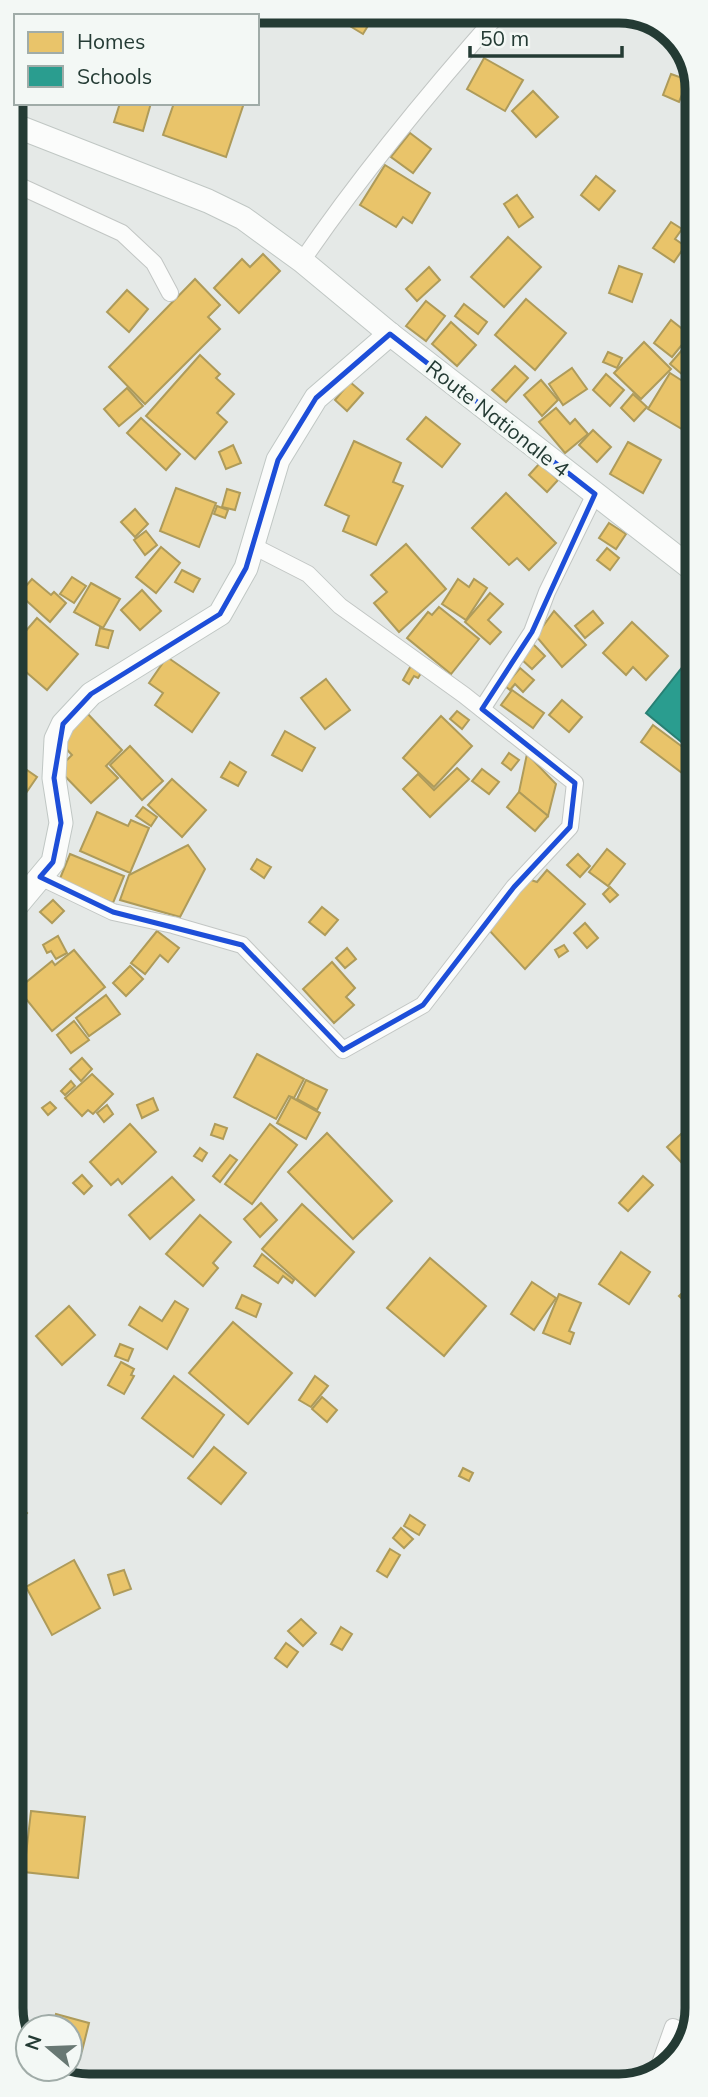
<svg xmlns="http://www.w3.org/2000/svg" width="708" height="2097" viewBox="0 0 708 2097" font-family="Mulish,sans-serif">
	<style>
		.homes { fill: #e9c46a; stroke: #ae9b5a; stroke-width: 2 }
		.schools { fill: #2a9d8f; stroke: #288074; stroke-width: 2 }
		.lines { fill: none; stroke-linecap: round; stroke-linejoin: round }
		.street-casing { stroke: #c2c6c4; stroke-width: 18 }
		.secondary-casing { stroke: #c0c7c4; stroke-width: 25 }
		.street { stroke: #fbfcfb; stroke-width: 16 }
		.secondary { stroke: #fbfcfb; stroke-width: 23 }
		.marked { fill: none; stroke: #1d4ed8; stroke-width: 5; stroke-linejoin: round }
		.labels { text-anchor: middle; dominant-baseline: central; stroke-width: 7; stroke-linejoin: round; paint-order: stroke }
		.street-label { font-size: 21px; fill: #243b34; stroke: #f3f8f5 }
		.rim { fill: none; stroke: #243b34; stroke-width: 9 }
	</style>
	<rect width="100%" height="100%" fill="#e5e9e7"/>
	<g class="homes">
		<path d="M325,11H377L363,34Z"/>
		<path d="M484,58L523,80L505,111L467,89Z"/>
		<path d="M671,74L688,80L679,102L663,95Z"/>
		<path d="M695,88V114L686,111Z"/>
		<path d="M533,91L558,117L536,137L512,111Z"/>
		<path d="M120,103H151L143,131L114,122Z"/>
		<path d="M174,103H244L226,157L163,135Z"/>
		<path d="M688,131L695,133V148L684,144Z"/>
		<path d="M410,133L431,149L413,173L391,157Z"/>
		<path d="M385,165L430,193L412,223L403,217L396,227L360,205Z"/>
		<path d="M596,176L615,191L599,210L581,195Z"/>
		<path d="M517,195L533,217L519,227L504,204Z"/>
		<path d="M671,222L682,229L675,239L685,246L674,262L653,248Z"/>
		<path d="M508,237L541,267L504,307L471,277Z"/>
		<path d="M263,254L280,271L239,313L214,288L242,259L250,267Z"/>
		<path d="M619,266L642,274L632,302L609,293Z"/>
		<path d="M429,267L440,280L417,301L406,289Z"/>
		<path d="M195,279L220,305L208,317L220,329L145,404L109,367Z"/>
		<path d="M127,290L148,309L129,332L107,312Z"/>
		<path d="M526,299L566,333L535,370L495,335Z"/>
		<path d="M426,301L445,316L426,341L406,326Z"/>
		<path d="M464,304L487,322L478,334L455,316Z"/>
		<path d="M671,320L690,335L672,357L654,343Z"/>
		<path d="M451,322L476,345L457,366L432,344Z"/>
		<path d="M695,335V376L691,382L670,364Z"/>
		<path d="M644,342L671,369L641,399L614,373Z"/>
		<path d="M608,352L622,358L617,368L603,362Z"/>
		<path d="M200,355L220,374L216,378L234,394L217,413L227,422L195,459L146,416Z"/>
		<path d="M515,366L528,378L506,402L492,390Z"/>
		<path d="M572,368L587,389L563,405L549,384Z"/>
		<path d="M670,373L695,389V406L682,429L648,409Z"/>
		<path d="M606,374L624,390L610,406L593,390Z"/>
		<path d="M541,380L558,400L542,416L524,395Z"/>
		<path d="M350,382L363,393L347,411L335,400Z"/>
		<path d="M127,388L143,406L119,426L104,409Z"/>
		<path d="M633,394L647,407L634,421L621,408Z"/>
		<path d="M556,408L570,424L575,419L588,434L565,453L539,422Z"/>
		<path d="M426,417L460,444L442,467L407,439Z"/>
		<path d="M141,418L180,454L166,470L127,433Z"/>
		<path d="M593,430L611,447L597,462L579,445Z"/>
		<path d="M354,441L401,463L393,482L403,486L376,545L343,531L349,516L325,505Z"/>
		<path d="M628,442L661,460L643,493L610,474Z"/>
		<path d="M233,445L241,463L226,469L219,452Z"/>
		<path d="M540,463L558,480L547,492L529,475Z"/>
		<path d="M176,488L216,503L199,547L160,531Z"/>
		<path d="M227,489L240,493L235,510L222,507Z"/>
		<path d="M506,493L556,543L529,570L517,558L509,565L472,528Z"/>
		<path d="M217,506L228,510L225,518L214,514Z"/>
		<path d="M135,509L148,524L135,537L121,522Z"/>
		<path d="M609,523L626,534L616,549L599,538Z"/>
		<path d="M146,531L157,545L145,555L134,540Z"/>
		<path d="M406,544L446,589L399,632L374,603L387,592L371,575Z"/>
		<path d="M161,547L180,563L156,593L136,577Z"/>
		<path d="M607,548L619,558L610,570L597,560Z"/>
		<path d="M182,570L200,579L193,592L175,582Z"/>
		<path d="M72,577L86,586L74,603L60,594Z"/>
		<path d="M32,579L51,595L54,592L66,603L50,622L19,594Z"/>
		<path d="M458,579L469,587L474,579L487,588L466,620L442,604Z"/>
		<path d="M91,583L120,599L103,628L74,612Z"/>
		<path d="M142,590L161,611L140,630L121,610Z"/>
		<path d="M490,593L503,604L488,620L501,632L490,644L465,622Z"/>
		<path d="M439,607L479,639L451,674L407,638L428,612L432,615Z"/>
		<path d="M554,611L586,645L562,667L536,636Z"/>
		<path d="M593,611L603,623L585,638L575,626Z"/>
		<path d="M37,618L78,654L47,690L11,659V648Z"/>
		<path d="M632,622L668,656L646,680L633,667L626,675L603,653Z"/>
		<path d="M100,628L113,631L108,648L96,645Z"/>
		<path d="M533,644L545,656L532,669L521,659Z"/>
		<path d="M167,657L219,693L192,732L155,705L163,693L149,683Z"/>
		<path d="M413,662L423,670L418,678L414,676L409,684L403,680Z"/>
		<path d="M520,668L534,680L523,692L515,684L510,690L505,686Z"/>
		<path d="M326,679L350,710L325,729L301,698Z"/>
		<path d="M512,690L544,713L533,728L501,705Z"/>
		<path d="M562,700L582,717L569,732L549,715Z"/>
		<path d="M457,711L469,720L462,729L450,719Z"/>
		<path d="M86,712L122,750L106,766L118,778L91,803L58,769L72,755L59,741Z"/>
		<path d="M441,716L472,746L434,787L403,758Z"/>
		<path d="M653,725L696,757V762L686,776L641,742Z"/>
		<path d="M285,731L315,748L302,771L272,755Z"/>
		<path d="M130,746L163,781L142,800L110,765Z"/>
		<path d="M509,753L519,760L511,770L502,763Z"/>
		<path d="M527,754L556,784L548,816L519,792Z"/>
		<path d="M11,759L37,777L15,809L12,806Z"/>
		<path d="M230,762L246,772L238,786L221,777Z"/>
		<path d="M457,768L469,779L430,817L403,789L418,774L434,790Z"/>
		<path d="M482,769L499,782L489,794L472,781Z"/>
		<path d="M172,779L206,810L182,837L148,805Z"/>
		<path d="M519,792L548,816L535,831L507,807Z"/>
		<path d="M143,807L157,817L151,826L136,816Z"/>
		<path d="M97,812L128,826L131,820L149,828L130,873L80,851Z"/>
		<path d="M188,845L205,869L180,917L120,900L129,875Z"/>
		<path d="M607,849L625,864L608,886L589,872Z"/>
		<path d="M70,854L124,876L113,903L59,881Z"/>
		<path d="M578,854L590,866L580,877L567,865Z"/>
		<path d="M257,859L271,867L264,878L251,869Z"/>
		<path d="M547,870L585,904L525,969L488,929L528,879L537,882Z"/>
		<path d="M610,887L618,895L610,902L603,894Z"/>
		<path d="M53,900L64,911L52,923L40,912Z"/>
		<path d="M322,907L338,920L325,935L309,922Z"/>
		<path d="M585,923L598,938L587,948L574,933Z"/>
		<path d="M157,931L179,948L168,962L160,955L145,974L131,963Z"/>
		<path d="M58,936L67,953L56,959L51,951L47,953L43,945Z"/>
		<path d="M564,945L568,951L559,957L555,950Z"/>
		<path d="M347,948L356,959L345,968L336,958Z"/>
		<path d="M74,950L105,987L52,1031L18,989L52,961L55,965Z"/>
		<path d="M332,962L355,988L346,997L354,1005L334,1023L303,989Z"/>
		<path d="M130,966L143,979L126,996L113,983Z"/>
		<path d="M106,995L120,1014L89,1036L76,1018Z"/>
		<path d="M15,1009L22,1020L12,1027V1011Z"/>
		<path d="M74,1021L89,1040L71,1053L57,1035Z"/>
		<path d="M257,1054L304,1079L294,1098L289,1096L276,1119L234,1097Z"/>
		<path d="M82,1058L92,1069L81,1081L70,1069Z"/>
		<path d="M92,1074L113,1094L93,1114L88,1110L82,1116L65,1098Z"/>
		<path d="M306,1080L327,1090L317,1110L297,1099Z"/>
		<path d="M71,1081L75,1086L65,1095L61,1091Z"/>
		<path d="M291,1097L320,1113L306,1139L277,1123Z"/>
		<path d="M153,1098L158,1110L142,1118L137,1105Z"/>
		<path d="M50,1102L56,1108L48,1115L42,1108Z"/>
		<path d="M107,1105L113,1114L104,1122L97,1113Z"/>
		<path d="M696,1120V1147L681,1162L667,1147Z"/>
		<path d="M130,1124L156,1152L122,1184L118,1179L111,1185L90,1162Z"/>
		<path d="M215,1124L227,1128L223,1139L211,1135Z"/>
		<path d="M270,1124L297,1145L252,1204L225,1184Z"/>
		<path d="M327,1133L392,1201L353,1239L288,1172Z"/>
		<path d="M200,1148L207,1153L202,1161L194,1156Z"/>
		<path d="M230,1155L237,1160L220,1182L213,1176Z"/>
		<path d="M82,1175L92,1186L84,1194L73,1183Z"/>
		<path d="M643,1176L653,1185L628,1211L619,1203Z"/>
		<path d="M172,1177L194,1200L150,1239L129,1215Z"/>
		<path d="M261,1203L277,1220L260,1237L244,1219Z"/>
		<path d="M302,1204L354,1252L315,1296L262,1249Z"/>
		<path d="M200,1215L231,1242L213,1263L218,1268L203,1286L166,1254Z"/>
		<path d="M621,1252L650,1272L629,1304L599,1284Z"/>
		<path d="M262,1254L294,1280L292,1283L283,1276L278,1283L254,1266Z"/>
		<path d="M430,1258L486,1306L444,1356L387,1308Z"/>
		<path d="M697,1279V1313L679,1296Z"/>
		<path d="M532,1282L556,1298L534,1330L511,1314Z"/>
		<path d="M559,1294L581,1303L569,1331L574,1333L570,1344L543,1333Z"/>
		<path d="M242,1295L261,1304L256,1317L236,1308Z"/>
		<path d="M175,1301L188,1309L167,1349L129,1325L140,1307L162,1321Z"/>
		<path d="M69,1306L95,1335L62,1365L36,1336Z"/>
		<path d="M233,1322L292,1373L248,1424L189,1373Z"/>
		<path d="M120,1344L133,1349L128,1361L115,1356Z"/>
		<path d="M121,1362L134,1369L131,1375L134,1376L124,1394L108,1385Z"/>
		<path d="M174,1376L224,1415L193,1457L142,1418Z"/>
		<path d="M315,1376L328,1386L311,1407L299,1400Z"/>
		<path d="M322,1397L337,1410L327,1422L312,1409Z"/>
		<path d="M214,1447L246,1473L221,1504L188,1478Z"/>
		<path d="M463,1468L473,1473L469,1481L459,1476Z"/>
		<path d="M12,1499L27,1513L15,1526L12,1523Z"/>
		<path d="M410,1515L425,1525L419,1535L404,1526Z"/>
		<path d="M401,1528L413,1539L404,1548L393,1538Z"/>
		<path d="M390,1549L400,1555L387,1577L377,1571Z"/>
		<path d="M74,1560L100,1608L52,1635L26,1587Z"/>
		<path d="M124,1570L131,1589L114,1595L108,1575Z"/>
		<path d="M301,1619L316,1633L303,1646L288,1631Z"/>
		<path d="M341,1627L352,1634L342,1650L331,1644Z"/>
		<path d="M286,1643L298,1652L287,1667L275,1658Z"/>
		<path d="M31,1811L85,1817L78,1878L24,1872Z"/>
		<path d="M56,2014L89,2023L82,2051L70,2048V2027H53Z"/>
	</g>
	<path class="schools" d="M688,660L696,666V754L646,713Z"/>
	<g class="lines">
		<defs>
			<g id="street">
				<path d="M11,182L122,233L154,263L170,293"/>
				<path d="M302,261C362,173 431,90 501,11"/>
				<path d="M482,709L532,632L547,592L595,494"/>
				<path d="M40,877L113,912L173,925L242,945L343,1050L423,1005L514,887L570,827L575,783L464,695L340,606L308,574L253,546"/>
				<path d="M657,2072L673,2027L689,2034"/>
			</g>
			<g id="secondary">
				<path d="M11,124L208,201L243,218L302,261L390,334L696,572"/>
				<path d="M12,911L53,862L61,823L54,778L56,739L63,724L91,694L220,614L246,568L278,460L316,398L390,334"/>
			</g>
		</defs>
		<use href="#street" class="street-casing"/>
		<use href="#secondary" class="secondary-casing"/>
		<use href="#street" class="street"/>
		<use href="#secondary" class="secondary"/>
	</g>
	<path class="marked" d="M390,334L595,494L532,632L482,709L575,783L570,827L514,887L423,1005L343,1050L242,945L113,912L40,877L53,862L61,823L54,778L63,724L91,694L220,614L246,568L278,460L316,398Z"/>
	<g class="labels">
		<g class="street-label">
			<text transform="translate(498 418) rotate(38)">Route Nationale 4</text>
		</g>
	</g>
	<path d="M0 0H708V2097H0ZM89 23H619A66 66 0 0 1 685 89V2008A66 66 0 0 1 619 2074H89A66 66 0 0 1 23 2008V89A66 66 0 0 1 89 23Z" fill="#f3f8f5" fill-rule="evenodd"/>
	<path class="rim" d="M89 23H619A66 66 0 0 1 685 89V2008A66 66 0 0 1 619 2074H89A66 66 0 0 1 23 2008V89A66 66 0 0 1 89 23Z"/>
	<rect x="14" y="14" width="245" height="91" fill="#f3f8f5" stroke="#a0aca8" stroke-width="2"/>
	<rect x="28" y="32" width="35" height="21" fill="#e9c46a" stroke="#a0aca8" stroke-width="2"/>
	<text x="77" y="49" font-size="21" fill="#243b34">Homes</text>
	<rect x="28" y="66" width="35" height="21" fill="#2a9d8f" stroke="#a0aca8" stroke-width="2"/>
	<text x="77" y="84" font-size="21" fill="#243b34">Schools</text>
	<g transform="translate(49 2048) rotate(289)"><circle r="33" fill="#f3f8f5" stroke="#a0aca8" stroke-width="2"/>
	<path d="M0-5L12 26L0 18L-12 26Z" fill="#687873"/>
	<text y="-10" font-size="19" font-weight="bold" text-anchor="middle" fill="#243b34">N</text>
	</g>
	<path d="M470 46v10h152v-10" fill="none" stroke="#243b34" stroke-width="3.5"/>
	<text x="480" y="46" font-size="21" fill="#243b34" stroke="#f3f8f5" stroke-width="5" paint-order="stroke">50 m</text>
</svg>
